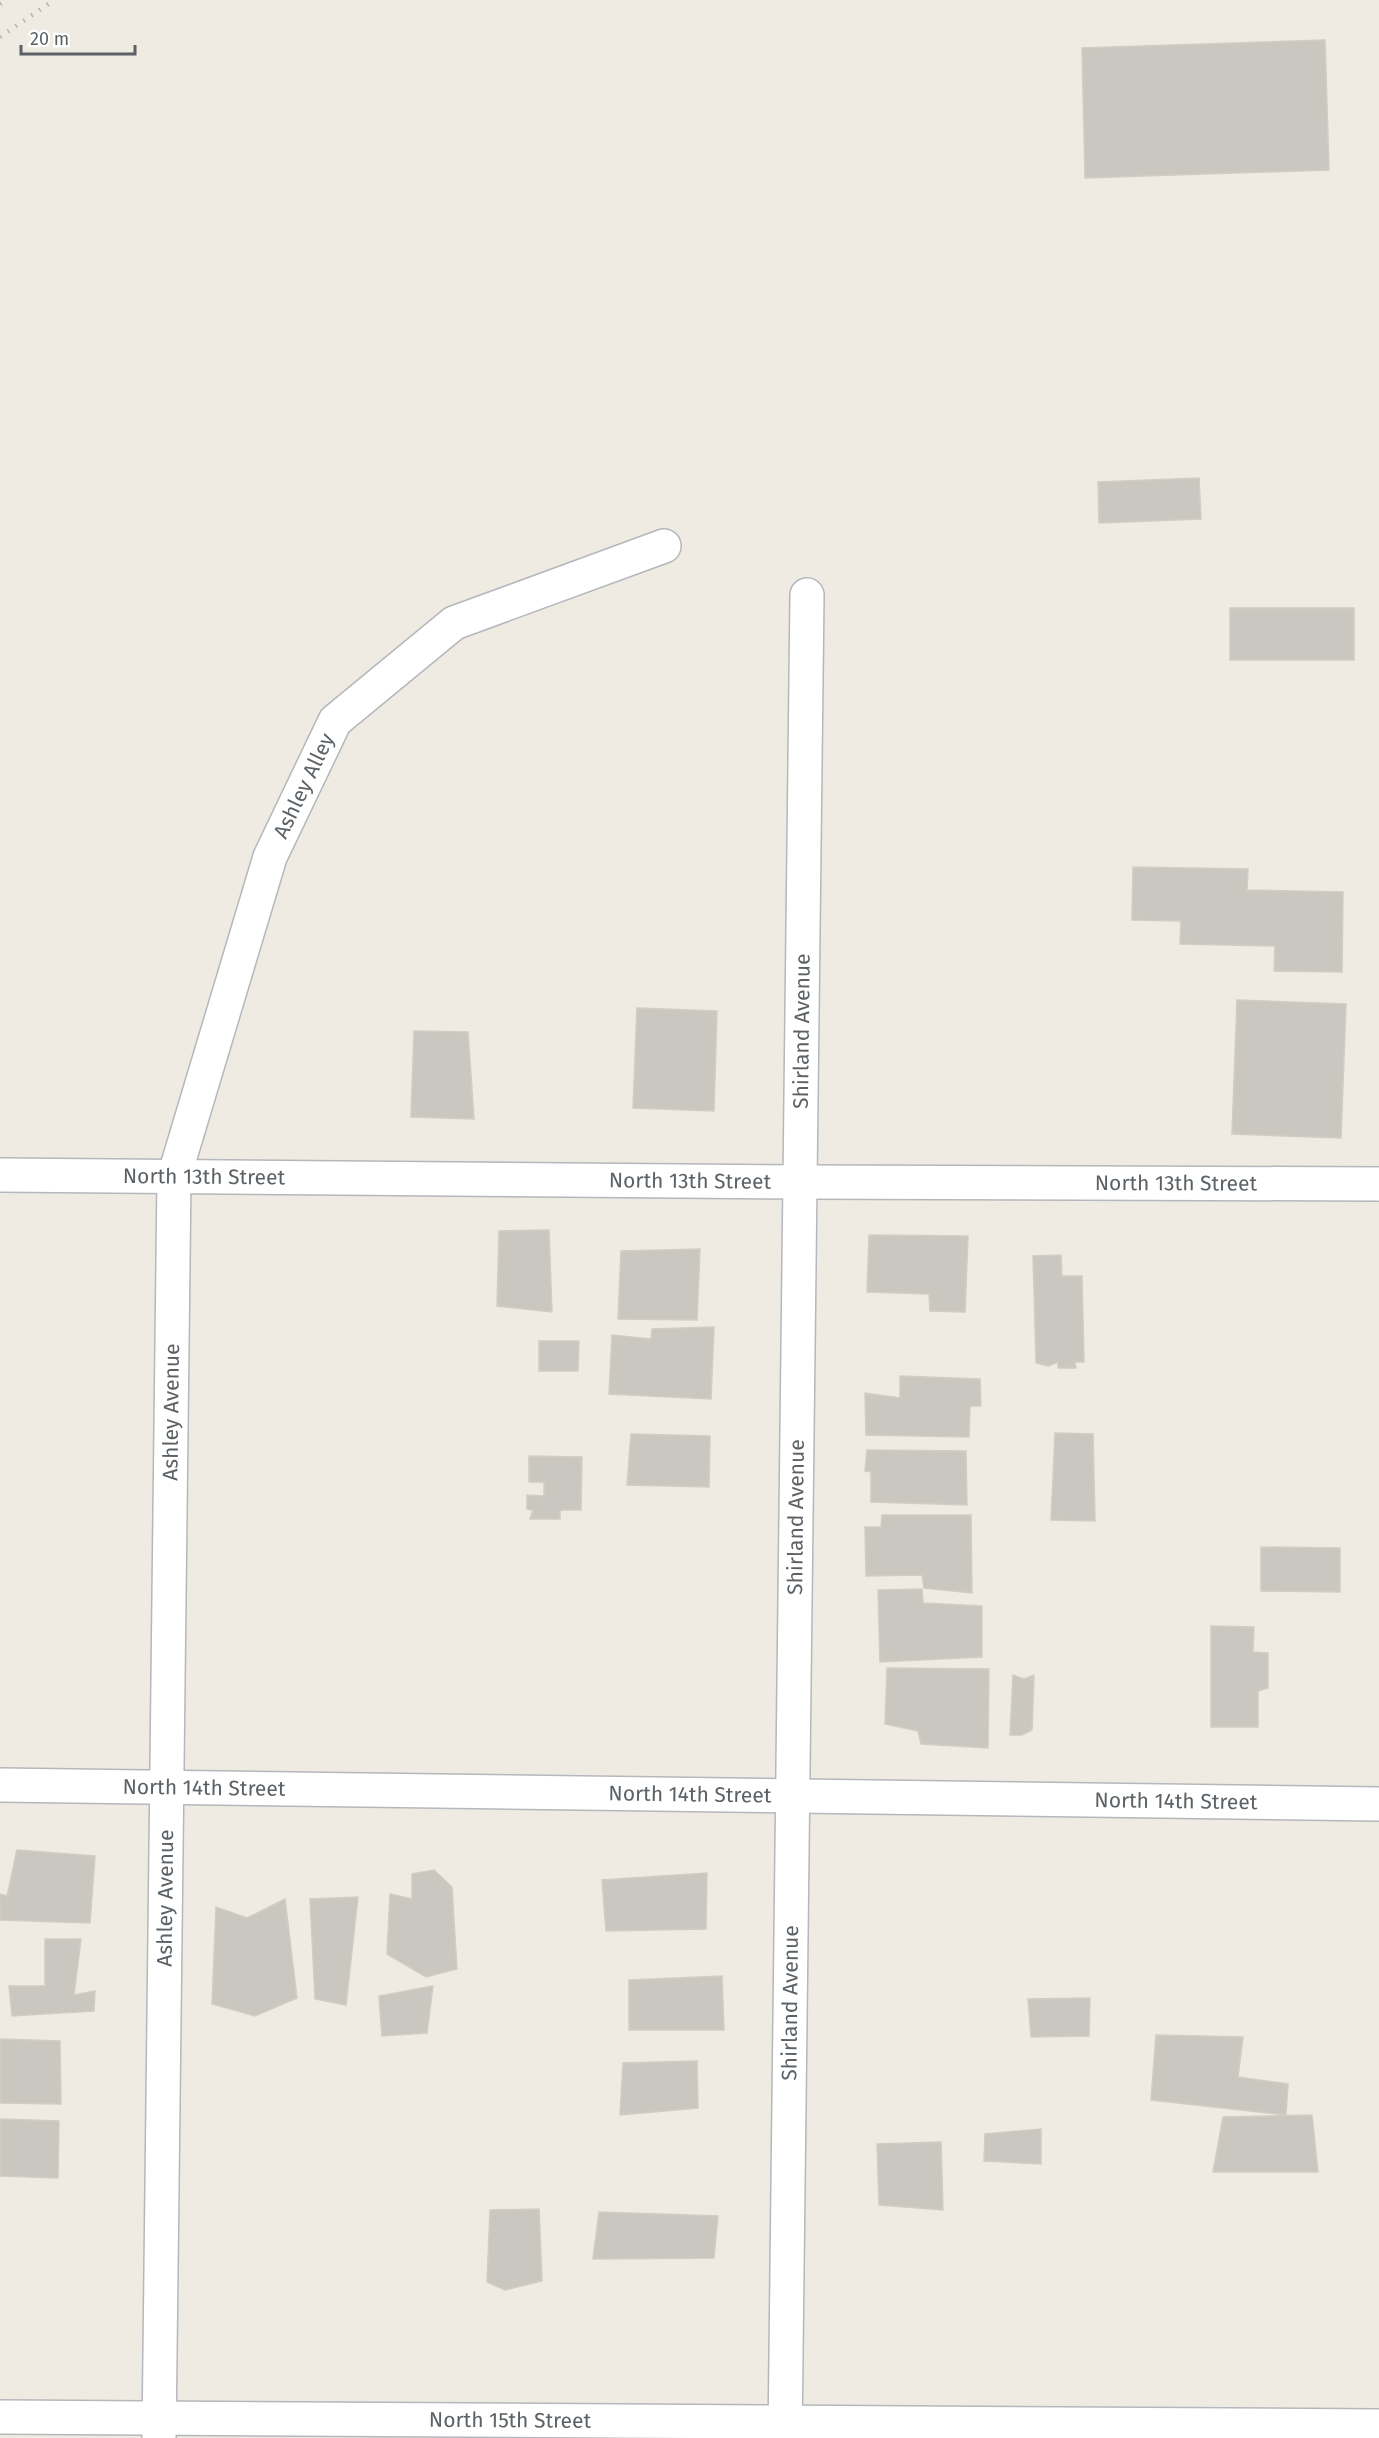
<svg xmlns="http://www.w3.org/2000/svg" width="1379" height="2438" viewBox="0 0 1379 2438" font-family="'Fira Sans',sans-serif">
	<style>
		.building { fill: #cac6c0; stroke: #d4ccc1; stroke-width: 1.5 }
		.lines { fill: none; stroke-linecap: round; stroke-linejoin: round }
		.minor-casing { stroke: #b4b7bb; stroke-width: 36 }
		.minor { stroke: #fff; stroke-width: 33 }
		.rail { stroke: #b3b4b5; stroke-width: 4.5; stroke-dasharray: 1.5 8; stroke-linecap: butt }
		.labels { text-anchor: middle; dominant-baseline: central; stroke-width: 5; stroke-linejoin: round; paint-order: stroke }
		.street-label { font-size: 21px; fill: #5b6165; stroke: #fff }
	</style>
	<rect width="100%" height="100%" fill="#efebe3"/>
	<g class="building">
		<path d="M1325,40L1329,170L1085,178L1082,48Z"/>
		<path d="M1199,478L1201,519L1099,523L1098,482Z"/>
		<rect x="1230" y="608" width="124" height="52"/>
		<path d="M1133,867L1248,869L1247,890L1343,892L1342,972L1274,971L1275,946L1180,944L1181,921L1132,920Z"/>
		<path d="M1237,1000L1346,1004L1341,1138L1232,1134Z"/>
		<path d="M637,1008L717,1011L714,1111L633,1108Z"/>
		<path d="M414,1031L468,1032L474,1119L411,1117Z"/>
		<path d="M549,1230L552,1312L497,1306L499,1231Z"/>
		<path d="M869,1235L968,1236L965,1312L930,1311L929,1294L867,1292Z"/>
		<path d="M700,1249L697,1320L618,1319L621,1251Z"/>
		<path d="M1061,1255L1062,1276H1082L1084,1362H1075L1076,1368H1058V1362L1048,1366L1036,1363L1033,1256Z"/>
		<path d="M714,1327L711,1399L609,1394L612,1335L651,1339L652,1329Z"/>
		<path d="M539,1341H579L578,1371H539Z"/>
		<path d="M900,1376L980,1379L981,1406H970L969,1437L866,1435L865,1393L900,1398Z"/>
		<path d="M1055,1433L1093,1434L1095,1521L1051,1520Z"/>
		<path d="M631,1434L710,1436L709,1487L627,1485Z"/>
		<path d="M867,1450L966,1451L967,1505L871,1502V1472L865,1471Z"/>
		<path d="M529,1456L582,1457L581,1510H560V1519H530L533,1510L527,1509V1495L544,1496V1482H529Z"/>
		<path d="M882,1515H971L972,1593L924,1588L922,1575L866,1576L865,1527H881Z"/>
		<path d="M1261,1547L1340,1548V1592L1261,1591Z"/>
		<path d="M922,1589L923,1603L982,1606V1657L880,1662L878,1590Z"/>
		<path d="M1211,1626L1254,1627L1253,1652L1268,1653V1688L1258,1691V1727H1211Z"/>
		<path d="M887,1668L989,1669L988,1748L921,1744L918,1731L885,1724Z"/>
		<path d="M1013,1675L1024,1679L1034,1675L1032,1730L1022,1735H1010Z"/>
		<path d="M17,1850L95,1856L90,1923L0,1920V1894L7,1896Z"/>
		<path d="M434,1870L452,1887L457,1969L426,1977L387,1954L390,1894L412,1899V1874Z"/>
		<path d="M707,1873L706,1929L606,1931L602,1880Z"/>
		<path d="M358,1897L346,2005L315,1999L310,1899Z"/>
		<path d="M285,1899L297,1998L255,2016L212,2004L216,1907L247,1918Z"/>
		<path d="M45,1939H81L74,1995L95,1991L94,2011L12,2016L9,1986H45Z"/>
		<path d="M722,1976L724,2030H629V1980Z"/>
		<path d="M433,1986L427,2033L382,2036L379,1996Z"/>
		<path d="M1090,1998L1089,2036L1031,2037L1028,1999Z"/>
		<path d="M1156,2035L1243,2037L1238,2077L1288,2084L1286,2115L1151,2100Z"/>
		<path d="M0,2039L60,2041L61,2104L0,2103Z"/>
		<path d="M697,2061L698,2108L620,2115L623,2063Z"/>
		<path d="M1312,2115L1318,2172H1213L1223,2117Z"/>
		<path d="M0,2119L59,2121L58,2178L0,2176Z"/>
		<path d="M1041,2129V2164L984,2161L985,2134Z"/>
		<path d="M941,2142L943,2210L879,2205L877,2144Z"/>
		<path d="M539,2209L542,2281L505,2290L487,2282L490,2210Z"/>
		<path d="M599,2212L718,2216L714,2258L593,2259Z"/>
	</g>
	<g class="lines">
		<defs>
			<g id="minor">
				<path id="s1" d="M0,1175L800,1182L1379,1184"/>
				<path id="s2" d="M0,1785L1379,1804"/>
				<path id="s3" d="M0,2417L1379,2426"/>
				<path id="s4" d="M159,2438L174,1177L270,857L335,721L454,623L664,546"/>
				<path id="s5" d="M785,2438L807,595"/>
			</g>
		</defs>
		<use href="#minor" class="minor-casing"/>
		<use href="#minor" class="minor"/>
		<g class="rail">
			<path d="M0,4L6,0"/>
			<path d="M0,37L54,0"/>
		</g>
	</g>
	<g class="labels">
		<g class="street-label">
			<text stroke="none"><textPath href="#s4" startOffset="1674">Ashley Alley</textPath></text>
			<text stroke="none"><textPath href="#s5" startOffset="1407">Shirland Avenue</textPath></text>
			<text stroke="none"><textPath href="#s1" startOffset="204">North 13th Street</textPath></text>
			<text stroke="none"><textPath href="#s1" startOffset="690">North 13th Street</textPath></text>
			<text stroke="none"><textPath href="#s1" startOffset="1176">North 13th Street</textPath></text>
			<text stroke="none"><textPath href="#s4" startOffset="1026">Ashley Avenue</textPath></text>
			<text stroke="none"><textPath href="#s5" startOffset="921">Shirland Avenue</textPath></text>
			<text stroke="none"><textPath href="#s2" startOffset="204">North 14th Street</textPath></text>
			<text stroke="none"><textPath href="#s2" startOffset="690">North 14th Street</textPath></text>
			<text stroke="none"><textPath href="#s2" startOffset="1176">North 14th Street</textPath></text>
			<text stroke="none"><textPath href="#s4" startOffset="540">Ashley Avenue</textPath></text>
			<text stroke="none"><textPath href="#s5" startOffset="435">Shirland Avenue</textPath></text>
			<text stroke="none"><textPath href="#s3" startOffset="510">North 15th Street</textPath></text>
		</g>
	</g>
	<path d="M21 45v9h114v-9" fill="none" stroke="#5b6165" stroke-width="3"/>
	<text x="30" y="45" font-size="18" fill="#5b6165" stroke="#ffffff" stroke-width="4.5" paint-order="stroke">20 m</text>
</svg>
